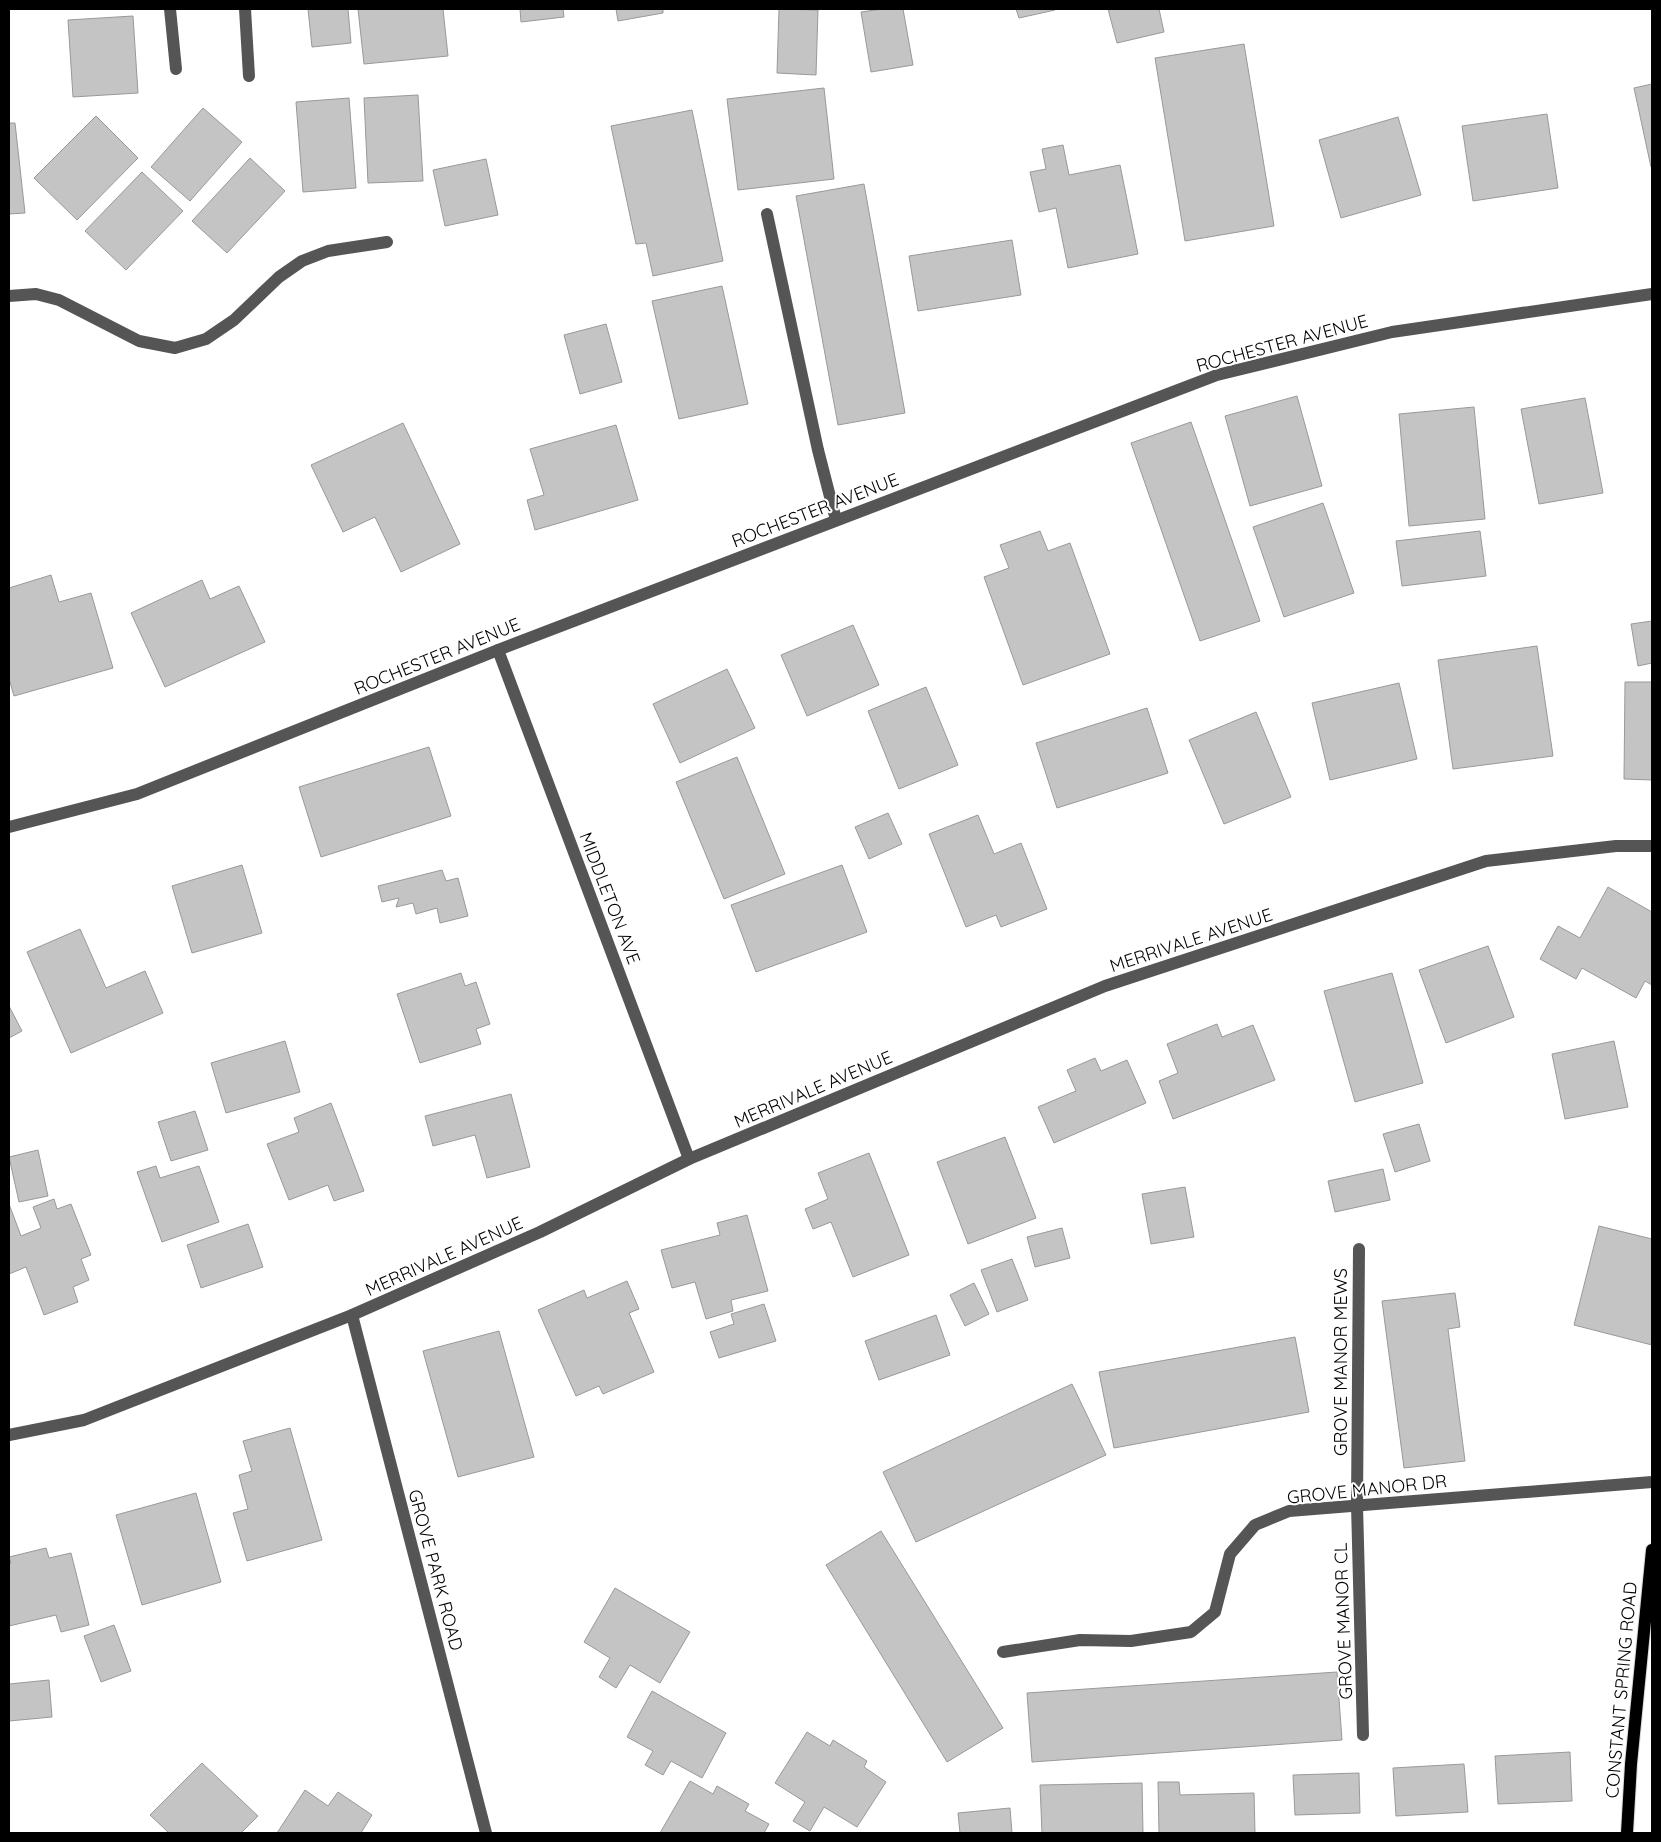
<svg xmlns="http://www.w3.org/2000/svg" width="1661" height="1842" viewBox="0 0 1661 1842" font-family="Quicksand,sans-serif">
	<style>
		.building { fill: #c4c4c4; stroke: #999 }
		.lines { fill: none; stroke-linecap: round; stroke-linejoin: round }
		.major-casing { stroke: #dbdbdb; stroke-width: 14 }
		.minor { stroke: #555; stroke-width: 12 }
		.major { stroke: #000; stroke-width: 12 }
		.labels { text-anchor: middle; dominant-baseline: central; stroke-width: 4; stroke-linejoin: round; paint-order: stroke }
		.street-label { font-size: 18px; fill: #000; stroke: #fff }
	</style>
	<rect width="100%" height="100%" fill="#fff"/>
	<g class="building">
		<path d="M308,9H348L351,43L312,47Z"/>
		<path d="M358,9H443L448,56L364,64Z"/>
		<path d="M520,9H563L564,17L521,22Z"/>
		<path d="M616,9H663V13L618,21Z"/>
		<path d="M779,9L818,10L816,75L777,73Z"/>
		<path d="M882,9H903L913,65L871,72L861,12Z"/>
		<path d="M1016,9H1055V10L1019,18Z"/>
		<path d="M1108,9H1159L1164,32L1117,43Z"/>
		<path d="M133,16L138,93L73,97L68,20Z"/>
		<path d="M1244,44L1274,226L1185,241L1155,58Z"/>
		<path d="M1652,84V167H1651L1634,88Z"/>
		<path d="M824,88L834,179L738,190L727,99Z"/>
		<path d="M418,95L423,181L368,183L364,98Z"/>
		<path d="M349,98L356,188L303,192L296,102Z"/>
		<path d="M203,108L242,142L190,201L151,167Z"/>
		<path d="M692,110L723,261L653,276L646,243L636,244L611,126Z"/>
		<path d="M1547,114L1558,188L1473,201L1462,126Z"/>
		<path d="M96,116L138,158L77,220L34,178Z"/>
		<path d="M1398,117L1421,195L1341,218L1319,140Z"/>
		<path d="M9,123H15L25,213L9,214Z"/>
		<path d="M1063,145L1069,175L1120,165L1138,254L1068,268L1056,208L1039,212L1030,172L1046,169L1042,149Z"/>
		<path d="M250,158L285,191L227,253L192,221Z"/>
		<path d="M486,159L498,215L445,226L433,170Z"/>
		<path d="M142,172L183,211L126,270L85,231Z"/>
		<path d="M864,184L905,413L838,425L796,196Z"/>
		<path d="M1012,240L1021,295L918,311L909,256Z"/>
		<path d="M722,286L748,404L679,419L652,301Z"/>
		<path d="M606,324L622,382L580,394L564,335Z"/>
		<path d="M1297,396L1322,486L1250,506L1225,416Z"/>
		<path d="M1585,398L1603,493L1539,504L1521,409Z"/>
		<path d="M1474,407L1485,519L1409,526L1399,414Z"/>
		<path d="M1191,422L1260,621L1200,641L1131,443Z"/>
		<path d="M403,423L460,544L401,572L375,517L343,532L311,465Z"/>
		<path d="M616,425L638,500L535,530L527,500L544,495L530,449Z"/>
		<path d="M1323,503L1354,593L1284,617L1253,527Z"/>
		<path d="M1040,531L1048,551L1070,543L1110,654L1023,685L984,577L1009,568L1000,545Z"/>
		<path d="M1480,531L1486,576L1402,586L1396,541Z"/>
		<path d="M51,575L59,602L91,593L113,668L14,696L9,679V588Z"/>
		<path d="M202,580L210,599L239,586L265,642L165,687L131,613Z"/>
		<path d="M1652,621V663L1638,666L1631,624Z"/>
		<path d="M853,625L879,685L807,716L781,655Z"/>
		<path d="M1537,646L1553,756L1453,769L1438,660Z"/>
		<path d="M727,669L755,728L680,763L653,704Z"/>
		<path d="M1625,682H1652V780L1624,779Z"/>
		<path d="M1399,683L1417,759L1330,780L1312,703Z"/>
		<path d="M926,687L958,765L899,789L868,711Z"/>
		<path d="M1147,708L1168,773L1057,808L1036,743Z"/>
		<path d="M1256,712L1291,797L1224,824L1189,740Z"/>
		<path d="M429,747L451,816L321,857L299,787Z"/>
		<path d="M737,757L785,874L724,899L676,782Z"/>
		<path d="M888,813L902,844L869,859L855,827Z"/>
		<path d="M978,815L994,854L1021,843L1047,909L1001,927L996,915L966,927L929,834Z"/>
		<path d="M242,865L262,933L192,953L172,886Z"/>
		<path d="M842,865L867,932L756,972L731,905Z"/>
		<path d="M442,870L446,881L458,878L468,916L440,923L437,908L416,914L413,903L396,907L399,898L382,902L378,886Z"/>
		<path d="M1608,887L1652,912V985L1645,981L1636,998L1582,968L1576,979L1540,959L1558,926L1580,938Z"/>
		<path d="M80,929L106,988L145,971L163,1013L71,1053L27,952Z"/>
		<path d="M1488,946L1514,1017L1446,1043L1419,970Z"/>
		<path d="M461,973L465,986L476,982L490,1024L476,1029L481,1044L420,1063L397,994Z"/>
		<path d="M1392,973L1423,1083L1355,1102L1324,991Z"/>
		<path d="M9,1006L22,1031L9,1038Z"/>
		<path d="M1217,1024L1222,1037L1253,1025L1275,1080L1173,1119L1159,1081L1178,1073L1167,1044Z"/>
		<path d="M285,1041L300,1092L226,1113L211,1063Z"/>
		<path d="M1614,1041L1628,1107L1565,1119L1552,1054Z"/>
		<path d="M1095,1058L1101,1071L1127,1060L1146,1103L1054,1143L1038,1107L1076,1091L1067,1070Z"/>
		<path d="M511,1094L530,1167L487,1178L475,1135L433,1146L425,1116Z"/>
		<path d="M331,1103L364,1191L334,1201L328,1185L289,1200L267,1144L299,1132L294,1118Z"/>
		<path d="M195,1111L208,1150L171,1161L158,1122Z"/>
		<path d="M1419,1124L1430,1161L1395,1172L1383,1134Z"/>
		<path d="M1005,1137L1036,1218L968,1244L937,1162Z"/>
		<path d="M38,1150L48,1196L19,1202L9,1157Z"/>
		<path d="M869,1153L909,1255L853,1277L831,1222L813,1229L805,1209L828,1199L818,1173Z"/>
		<path d="M156,1166L160,1178L199,1166L219,1222L162,1242L137,1172Z"/>
		<path d="M1383,1169L1390,1200L1335,1212L1328,1181Z"/>
		<path d="M1185,1187L1194,1237L1151,1244L1142,1194Z"/>
		<path d="M54,1199L57,1209L71,1204L91,1255L81,1259L89,1280L73,1287L78,1302L44,1315L26,1267L9,1274V1204L21,1236L41,1228L33,1207Z"/>
		<path d="M747,1215L768,1291L731,1300L733,1311L706,1319L695,1282L672,1288L661,1250L720,1235L717,1223Z"/>
		<path d="M248,1224L263,1267L201,1288L187,1245Z"/>
		<path d="M1599,1226L1652,1239V1345L1574,1325Z"/>
		<path d="M1062,1228L1070,1258L1035,1267L1027,1237Z"/>
		<path d="M1012,1259L1028,1300L997,1312L981,1270Z"/>
		<path d="M627,1281L639,1309L629,1313L654,1372L603,1394L599,1386L576,1396L538,1310L584,1290L587,1298Z"/>
		<path d="M974,1283L989,1314L965,1326L950,1295Z"/>
		<path d="M1455,1293L1460,1327L1448,1329L1465,1461L1404,1468L1382,1301Z"/>
		<path d="M764,1304L776,1341L719,1358L710,1332L734,1324L731,1314Z"/>
		<path d="M936,1315L950,1355L879,1380L865,1341Z"/>
		<path d="M499,1331L534,1457L458,1477L423,1351Z"/>
		<path d="M1295,1337L1309,1412L1114,1448L1099,1372Z"/>
		<path d="M1072,1384L1106,1455L916,1542L883,1472Z"/>
		<path d="M290,1428L322,1540L247,1561L233,1513L248,1509L239,1475L252,1471L243,1441Z"/>
		<path d="M196,1493L221,1582L142,1605L116,1515Z"/>
		<path d="M881,1531L1003,1728L947,1762L826,1565Z"/>
		<path d="M46,1548L49,1558L71,1553L89,1625L61,1632L56,1615L9,1626V1564L11,1563L9,1557Z"/>
		<path d="M615,1588L690,1632L660,1683L630,1665L616,1688L599,1677L610,1658L584,1642Z"/>
		<path d="M114,1625L131,1671L101,1682L84,1636Z"/>
		<path d="M1337,1672L1342,1740L1032,1762L1027,1693Z"/>
		<path d="M49,1680L52,1717L9,1721V1684Z"/>
		<path d="M652,1691L726,1733L702,1778L671,1761L663,1775L645,1765L653,1751L627,1737Z"/>
		<path d="M807,1732L830,1746L833,1740L867,1761L864,1767L886,1782L857,1827L824,1807L810,1831L793,1821L805,1802L775,1783Z"/>
		<path d="M1570,1752L1572,1801L1498,1804L1495,1756Z"/>
		<path d="M202,1763L258,1816L241,1833H169L150,1815Z"/>
		<path d="M1464,1764L1468,1812L1396,1816L1393,1768Z"/>
		<path d="M1359,1773L1360,1813L1295,1815L1293,1775Z"/>
		<path d="M690,1781L713,1794L717,1786L749,1804L745,1811L769,1824L764,1833H660Z"/>
		<path d="M1158,1782H1179L1180,1795L1254,1793L1255,1833H1159Z"/>
		<path d="M1142,1783L1143,1833H1042L1040,1785Z"/>
		<path d="M305,1790L328,1806L338,1792L372,1815L361,1833H362H277Z"/>
		<path d="M1010,1808L1012,1833H960L958,1813Z"/>
	</g>
	<g class="lines">
		<defs>
			<path id="major" d="M1627,1833L1631,1764L1652,1550"/>
		</defs>
		<use href="#major" class="major-casing"/>
		<g class="minor">
			<path d="M170,9L176,69"/>
			<path d="M245,9L249,76"/>
			<path d="M767,214L818,450L836,520"/>
			<path d="M9,296L36,294L59,300L139,341L175,348L206,339L234,320L279,277L302,261L328,251L387,242"/>
			<path d="M498,650L689,1159"/>
			<path d="M9,827L137,794L498,650L1217,375L1392,332L1652,294"/>
			<path d="M1359,1249L1357,1505L1363,1735"/>
			<path d="M352,1315L486,1833"/>
			<path d="M9,1435L84,1420L352,1315L540,1232L689,1159L1105,986L1486,861L1616,846H1652"/>
			<path d="M1003,1652L1080,1640L1131,1641L1191,1632L1215,1612L1230,1554L1255,1525L1289,1511L1652,1482"/>
		</g>
		<use href="#major" class="major"/>
	</g>
	<g class="labels">
		<g class="street-label">
			<text transform="translate(1282 343) rotate(-15)">ROCHESTER AVENUE</text>
			<text transform="translate(815 510) rotate(-21)">ROCHESTER AVENUE</text>
			<text transform="translate(437 656) rotate(-22)">ROCHESTER AVENUE</text>
			<text transform="translate(610 898) rotate(69)">MIDDLETON AVE</text>
			<text transform="translate(1191 940) rotate(-18)">MERRIVALE AVENUE</text>
			<text transform="translate(813 1089) rotate(-23)">MERRIVALE AVENUE</text>
			<text transform="translate(444 1256) rotate(-24)">MERRIVALE AVENUE</text>
			<text transform="translate(1340 1362) rotate(-90)">GROVE MANOR MEWS</text>
			<text transform="translate(1367 1489) rotate(-6)">GROVE MANOR DR</text>
			<text transform="translate(436 1570) rotate(75)">GROVE PARK ROAD</text>
			<text transform="translate(1343 1621) rotate(-92)">GROVE MANOR CL</text>
			<text transform="translate(1621 1690) rotate(-85)">CONSTANT SPRING ROAD</text>
		</g>
	</g>
	<rect width="1661" height="1842" fill="none" stroke="#000000" stroke-width="20"/>
</svg>
